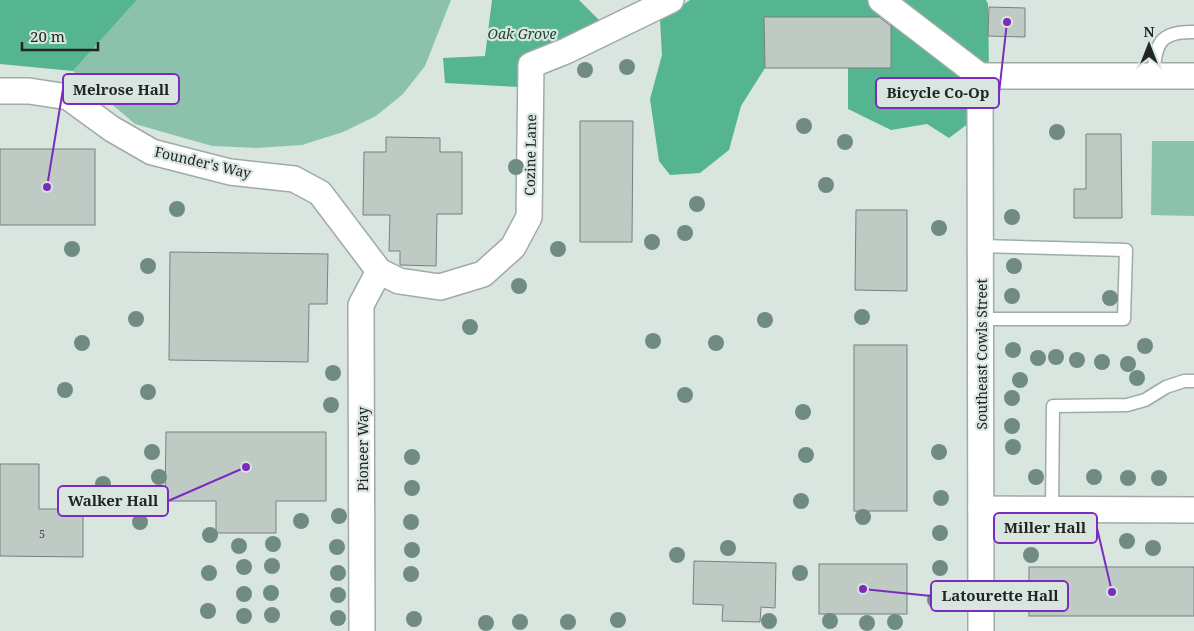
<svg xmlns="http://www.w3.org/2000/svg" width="1194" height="631" viewBox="0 0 1194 631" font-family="'Noto Serif',serif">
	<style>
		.green { fill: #8cc2ab }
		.forest { fill: #56b591 }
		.building { fill: #bfcac5; stroke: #77817d }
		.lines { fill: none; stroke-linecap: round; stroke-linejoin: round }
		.service-casing { stroke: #a0aba5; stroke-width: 15 }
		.minor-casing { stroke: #a0aba5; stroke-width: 28 }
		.service { stroke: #fff; stroke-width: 12 }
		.minor { stroke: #fff; stroke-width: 25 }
		.tree { fill: #708c82 }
		.labels { text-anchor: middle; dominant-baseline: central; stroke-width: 4.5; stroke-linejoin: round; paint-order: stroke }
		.number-label { font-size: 11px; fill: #484e4c }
		.park-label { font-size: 14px; font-style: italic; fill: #1b4435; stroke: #d9e5df }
		.street-label { font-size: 14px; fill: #212523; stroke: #d9e5df }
		.leader { fill: none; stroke: #7b2cbf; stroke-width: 2 }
		.callout-dot { fill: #7b2cbf; stroke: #d9e5df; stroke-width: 2 }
		.callout { fill: #d9e5df; stroke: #7b2cbf; stroke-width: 2 }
		.callout-label { font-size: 15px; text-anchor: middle; font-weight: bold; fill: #212523 }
	</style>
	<rect width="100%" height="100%" fill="#d9e5df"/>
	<g class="green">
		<path d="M137,0H451L425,66L403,94L376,116L343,132L302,145L256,148L212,146L135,124L73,71Z"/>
		<path d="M1152,141H1194V216L1151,215Z"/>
	</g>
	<g class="forest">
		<path d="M0,0H137L73,71L0,64Z"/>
		<path d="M492,0H579L609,30L519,87L445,83L443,58L485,56Z"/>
		<path d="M690,0H986L988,4L989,71L969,123L949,138L927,124L891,130L848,109V68L891,67L890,17L765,18V68L741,106L729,150L700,173L670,175L659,161L650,99L662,55L660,20Z"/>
	</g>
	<g class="building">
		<path d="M989,7L1025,8V37L988,36Z"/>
		<path d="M764,17H879L891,26V68H765Z"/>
		<path d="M580,121H633L632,242H580Z"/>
		<path d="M1086,134H1121L1122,218H1074V189H1086Z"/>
		<path d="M386,137L440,138V152H462V214H437L436,266L400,265V251H389L390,215H363L364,152H386Z"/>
		<rect x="0" y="149" width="95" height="76"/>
		<path d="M856,210H907V291L855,290Z"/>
		<path d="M170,252L328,254L327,304H309L308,362L169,360Z"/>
		<rect x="854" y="345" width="53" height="166"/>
		<path d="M166,432H326V501H276V533H216V501H165Z"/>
		<path d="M0,464H39V509H83V557L0,556Z"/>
		<path d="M694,561L776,563L775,608L761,607L760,622L722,621L723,605L693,604Z"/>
		<rect x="819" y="564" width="88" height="50"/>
		<rect x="1029" y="567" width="165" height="49"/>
	</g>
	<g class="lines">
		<defs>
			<g id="service">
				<path d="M1153,76C1156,45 1158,31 1194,32"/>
				<path d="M980,246L1126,250L1124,319H981"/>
				<path d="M1052,510L1053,406L1127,405L1145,400L1166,387L1184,381H1194"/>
			</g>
			<g id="minor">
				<path d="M881,0L980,76"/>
				<path d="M980,76L981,631"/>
				<path d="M980,76H1194"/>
				<path d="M0,91H29L68,97L112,129L152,152L230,172L294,179L320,193L379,271L399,281L440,287L483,274L513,247L529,217L531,65L566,51L671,0"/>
				<path d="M981,509L1194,510"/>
				<path d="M362,631L361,305L379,271"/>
			</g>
		</defs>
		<use href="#service" class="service-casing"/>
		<use href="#minor" class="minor-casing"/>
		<use href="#service" class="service"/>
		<use href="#minor" class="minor"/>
	</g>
	<g class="tree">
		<circle cx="627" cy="67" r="8"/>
		<circle cx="585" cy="70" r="8"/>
		<circle cx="804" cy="126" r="8"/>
		<circle cx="1057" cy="132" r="8"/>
		<circle cx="845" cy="142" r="8"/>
		<circle cx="516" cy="167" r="8"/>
		<circle cx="826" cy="185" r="8"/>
		<circle cx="697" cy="204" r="8"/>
		<circle cx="177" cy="209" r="8"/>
		<circle cx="1012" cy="217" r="8"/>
		<circle cx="939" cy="228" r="8"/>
		<circle cx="685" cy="233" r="8"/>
		<circle cx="652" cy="242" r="8"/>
		<circle cx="72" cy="249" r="8"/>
		<circle cx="558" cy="249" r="8"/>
		<circle cx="148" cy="266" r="8"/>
		<circle cx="1014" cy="266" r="8"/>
		<circle cx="519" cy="286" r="8"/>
		<circle cx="1012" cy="296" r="8"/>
		<circle cx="1110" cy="298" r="8"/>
		<circle cx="862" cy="317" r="8"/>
		<circle cx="136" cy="319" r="8"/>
		<circle cx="765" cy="320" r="8"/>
		<circle cx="470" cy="327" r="8"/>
		<circle cx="653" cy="341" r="8"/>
		<circle cx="82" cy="343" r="8"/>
		<circle cx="716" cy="343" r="8"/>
		<circle cx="1145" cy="346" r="8"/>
		<circle cx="1013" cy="350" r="8"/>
		<circle cx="1056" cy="357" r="8"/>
		<circle cx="1038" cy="358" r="8"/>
		<circle cx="1077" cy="360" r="8"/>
		<circle cx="1102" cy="362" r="8"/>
		<circle cx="1128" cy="364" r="8"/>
		<circle cx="333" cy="373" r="8"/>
		<circle cx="1137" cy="378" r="8"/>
		<circle cx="1020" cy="380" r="8"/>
		<circle cx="65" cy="390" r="8"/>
		<circle cx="148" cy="392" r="8"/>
		<circle cx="685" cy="395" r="8"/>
		<circle cx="1012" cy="398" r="8"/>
		<circle cx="331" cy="405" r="8"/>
		<circle cx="803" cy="412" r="8"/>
		<circle cx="1012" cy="426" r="8"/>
		<circle cx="1013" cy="447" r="8"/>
		<circle cx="152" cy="452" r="8"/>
		<circle cx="939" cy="452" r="8"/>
		<circle cx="806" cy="455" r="8"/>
		<circle cx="412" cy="457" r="8"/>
		<circle cx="159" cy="477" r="8"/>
		<circle cx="1036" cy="477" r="8"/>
		<circle cx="1094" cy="477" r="8"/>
		<circle cx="1128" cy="478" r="8"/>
		<circle cx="1159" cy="478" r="8"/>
		<circle cx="103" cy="484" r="8"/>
		<circle cx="412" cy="488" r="8"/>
		<circle cx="941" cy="498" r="8"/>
		<circle cx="801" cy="501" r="8"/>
		<circle cx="339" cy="516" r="8"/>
		<circle cx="863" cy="517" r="8"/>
		<circle cx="301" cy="521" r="8"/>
		<circle cx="140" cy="522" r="8"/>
		<circle cx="411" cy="522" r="8"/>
		<circle cx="940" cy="533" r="8"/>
		<circle cx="210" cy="535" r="8"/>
		<circle cx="1127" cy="541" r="8"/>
		<circle cx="273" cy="544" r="8"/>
		<circle cx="239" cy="546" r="8"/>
		<circle cx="337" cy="547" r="8"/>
		<circle cx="728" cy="548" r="8"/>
		<circle cx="1153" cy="548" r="8"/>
		<circle cx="412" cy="550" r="8"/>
		<circle cx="677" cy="555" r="8"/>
		<circle cx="1031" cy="555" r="8"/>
		<circle cx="272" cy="566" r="8"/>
		<circle cx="244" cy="567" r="8"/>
		<circle cx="940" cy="568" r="8"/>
		<circle cx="209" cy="573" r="8"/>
		<circle cx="338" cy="573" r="8"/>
		<circle cx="800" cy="573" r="8"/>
		<circle cx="411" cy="574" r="8"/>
		<circle cx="271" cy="593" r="8"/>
		<circle cx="244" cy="594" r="8"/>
		<circle cx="338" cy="595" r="8"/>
		<circle cx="935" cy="600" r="8"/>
		<circle cx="208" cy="611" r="8"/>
		<circle cx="272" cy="615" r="8"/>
		<circle cx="244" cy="616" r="8"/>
		<circle cx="338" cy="618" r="8"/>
		<circle cx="414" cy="619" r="8"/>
		<circle cx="618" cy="620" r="8"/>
		<circle cx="769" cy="621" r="8"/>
		<circle cx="830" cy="621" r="8"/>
		<circle cx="520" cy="622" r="8"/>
		<circle cx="568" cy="622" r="8"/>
		<circle cx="895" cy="622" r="8"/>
		<circle cx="486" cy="623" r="8"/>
		<circle cx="867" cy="623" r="8"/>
	</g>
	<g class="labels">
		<g class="number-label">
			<text x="42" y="533">5</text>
		</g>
		<g class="park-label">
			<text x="522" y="33">Oak Grove</text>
		</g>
		<g class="street-label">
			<text transform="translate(530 155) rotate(-89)">Cozine Lane</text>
			<text transform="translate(203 162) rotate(13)">Founder's Way</text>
			<text transform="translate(981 354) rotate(-90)">Southeast Cowls Street</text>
			<text transform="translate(362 449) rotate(-90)">Pioneer Way</text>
		</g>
	</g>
	<path class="leader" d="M47 187L63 89M1007 22L999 93M246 467L168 501M1112 592L1097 528M863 589L931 596"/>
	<g class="callout-dot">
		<circle cx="47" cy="187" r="5"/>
		<circle cx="1007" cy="22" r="5"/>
		<circle cx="246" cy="467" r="5"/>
		<circle cx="1112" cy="592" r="5"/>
		<circle cx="863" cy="589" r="5"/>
	</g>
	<g class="callout">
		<rect x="63" y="74" width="116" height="30" rx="5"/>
		<rect x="876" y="78" width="123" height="30" rx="5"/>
		<rect x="58" y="486" width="110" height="30" rx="5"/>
		<rect x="994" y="513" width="103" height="30" rx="5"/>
		<rect x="931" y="581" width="137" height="30" rx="5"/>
	</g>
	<g class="callout-label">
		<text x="121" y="95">Melrose Hall</text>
		<text x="938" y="98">Bicycle Co-Op</text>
		<text x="113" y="506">Walker Hall</text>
		<text x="1045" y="533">Miller Hall</text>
		<text x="1000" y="601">Latourette Hall</text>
	</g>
	<g transform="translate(1149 45)" stroke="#d9e5df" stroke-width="4" paint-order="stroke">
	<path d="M0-4L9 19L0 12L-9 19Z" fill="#212523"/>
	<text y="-8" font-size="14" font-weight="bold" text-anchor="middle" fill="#212523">N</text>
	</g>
	<path d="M22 42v8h76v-8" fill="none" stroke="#212523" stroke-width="2.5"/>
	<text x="30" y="42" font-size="15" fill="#212523" stroke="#d9e5df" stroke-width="4" paint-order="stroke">20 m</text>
</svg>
